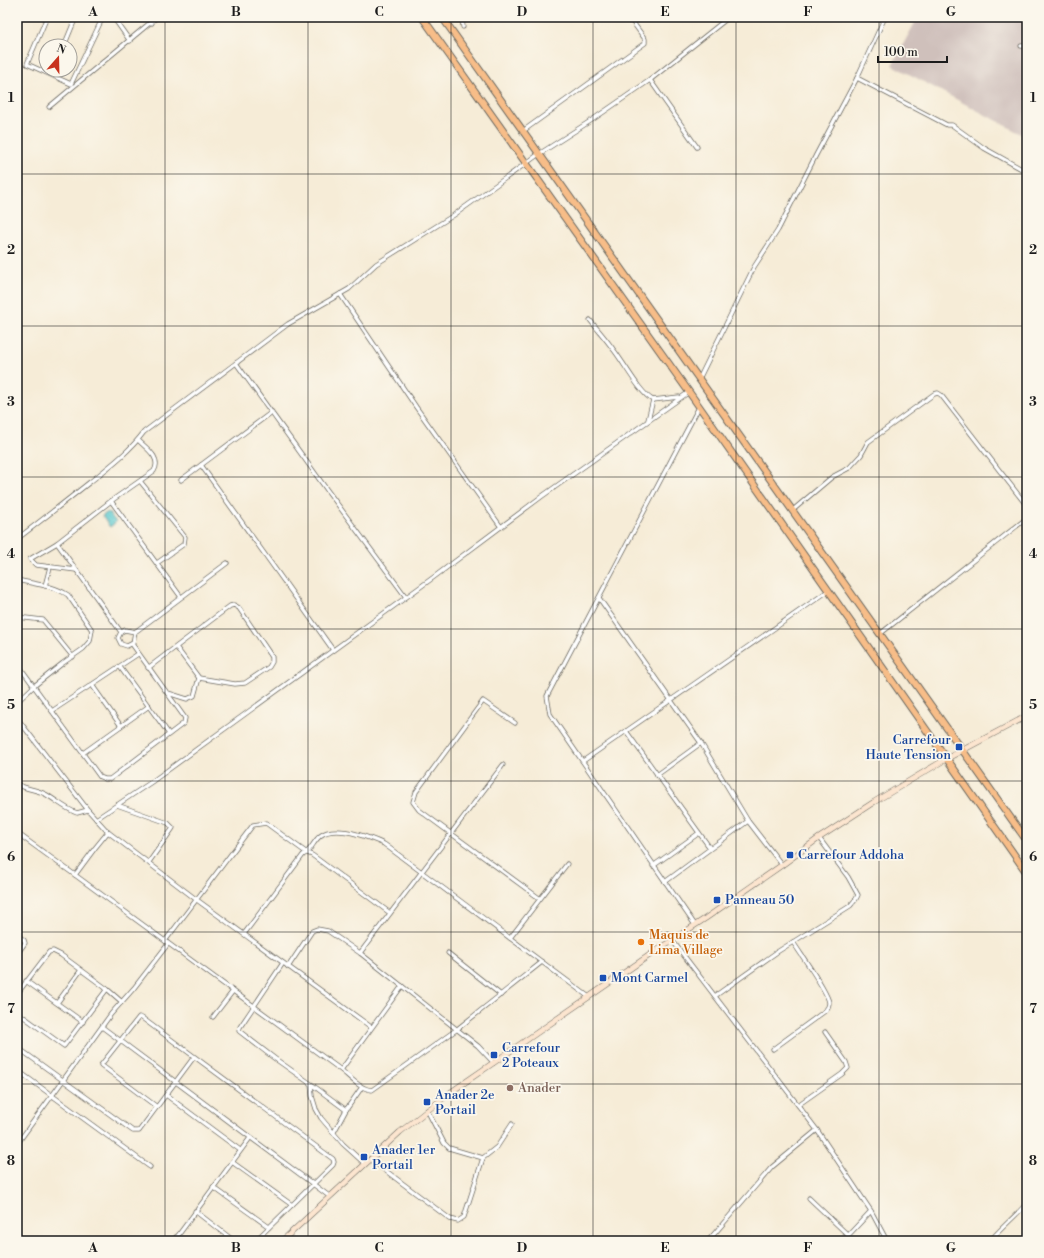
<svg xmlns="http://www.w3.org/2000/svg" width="1044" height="1258" viewBox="0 0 1044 1258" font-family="'Libre Bodoni',serif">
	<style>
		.industrial { fill: #cfc0bb }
		.water { fill: #5bc9cf; stroke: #3c7276 }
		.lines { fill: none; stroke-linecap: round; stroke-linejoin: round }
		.street-casing { stroke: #68655d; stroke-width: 5 }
		.secondary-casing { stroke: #68655d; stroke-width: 6 }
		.highway-casing { stroke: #68655d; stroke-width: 8 }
		.street { stroke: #fff; stroke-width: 3.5 }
		.secondary { stroke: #fce5cf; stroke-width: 5 }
		.highway { stroke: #f7bd88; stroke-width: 6 }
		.grid { fill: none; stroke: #1c1c1c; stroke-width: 1; stroke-opacity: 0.55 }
		.transit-dot { fill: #1a4fb4; stroke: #fbf7ec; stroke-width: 1.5 }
		.food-dot { fill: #e8710a; stroke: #fbf7ec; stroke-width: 1.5 }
		.education-dot { fill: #8d6e63; stroke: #fbf7ec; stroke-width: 1.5 }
		.labels { text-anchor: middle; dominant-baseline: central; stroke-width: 3.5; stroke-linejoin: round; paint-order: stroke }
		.transit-label { font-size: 13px; fill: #164399; stroke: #fbf7ec; text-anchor: start }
		.food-label { font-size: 13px; fill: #c56008; stroke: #fbf7ec; text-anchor: start }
		.education-label { font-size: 13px; fill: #785e54; stroke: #fbf7ec; text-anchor: start }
		.neatline { fill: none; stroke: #1c1c1c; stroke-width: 1.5 }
		.grid-label { font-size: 13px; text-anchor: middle; font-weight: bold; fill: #1c1c1c }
	</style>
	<rect width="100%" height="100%" fill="#fbf7ec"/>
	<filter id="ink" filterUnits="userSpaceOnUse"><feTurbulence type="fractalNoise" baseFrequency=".025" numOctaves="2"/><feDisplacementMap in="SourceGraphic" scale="8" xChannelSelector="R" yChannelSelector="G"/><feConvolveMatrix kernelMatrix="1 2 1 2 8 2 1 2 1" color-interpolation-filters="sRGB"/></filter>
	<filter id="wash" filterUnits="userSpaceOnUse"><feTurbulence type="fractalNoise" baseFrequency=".012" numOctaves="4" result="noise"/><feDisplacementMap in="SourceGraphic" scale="16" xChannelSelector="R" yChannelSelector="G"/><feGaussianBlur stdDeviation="0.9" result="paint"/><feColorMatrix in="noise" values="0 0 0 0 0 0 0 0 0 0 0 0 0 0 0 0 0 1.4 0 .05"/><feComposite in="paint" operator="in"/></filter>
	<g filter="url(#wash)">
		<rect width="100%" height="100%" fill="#f6ecd7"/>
		<path class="industrial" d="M918,17H1027V137L892,65Z"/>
		<path class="water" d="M108,512L116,522L110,527L102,516Z"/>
	</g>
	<g filter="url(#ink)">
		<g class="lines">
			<defs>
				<g id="street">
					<path d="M47,17L27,64L71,84L103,17"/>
					<path d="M113,17L130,41"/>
					<path d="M147,17L152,23"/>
					<path d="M462,17L463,27"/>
					<path d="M64,46L76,17"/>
					<path d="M1021,46H1027"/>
					<path d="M857,78L947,125H952L984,148L1027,172"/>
					<path d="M650,80L697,147"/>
					<path d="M49,107L157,17"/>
					<path d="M523,131L645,43V39L629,17"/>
					<path d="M340,294L416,407L501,527"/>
					<path d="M590,320C598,330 606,339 613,349C623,361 640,394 653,400L679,397"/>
					<path d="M236,363L327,490L406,597"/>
					<path d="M699,379L754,267L778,230L816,155L857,78L885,17"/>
					<path d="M648,420L653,400"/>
					<path d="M138,440C146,448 162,458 154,471L111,501L181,597"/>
					<path d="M201,465L333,650"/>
					<path d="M181,480L272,412"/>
					<path d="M140,481L185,537L184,544L157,563"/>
					<path d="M793,510L832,477L849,468L861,455L868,442L934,394L938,393L941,395L1027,506"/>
					<path d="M17,539C42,520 66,501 90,482C109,467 129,452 144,432L288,324L349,289L376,264L454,215L539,154L592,120L650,80L729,17"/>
					<path d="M57,543L121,632"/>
					<path d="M76,570L36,565L30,559L57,543L111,501"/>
					<path d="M17,580C34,584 53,585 68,595L92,630L90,641L83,649L63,663L34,686L17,702"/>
					<path d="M45,586L50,567"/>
					<path d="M599,598L701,743L748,821L782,865"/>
					<path d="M17,617L43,620L73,657"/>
					<path d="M125,630L135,632L133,643L127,646L121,644L118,638L121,632Z"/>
					<path d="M135,632L227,563"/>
					<path d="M880,634L1027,518"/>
					<path d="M17,663L100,777L105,779H110L184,723L185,718L132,644"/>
					<path d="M120,667L169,734"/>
					<path d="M148,668L230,606L234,605L239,608L272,657V662L269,667L245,683L235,684L199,678L176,647"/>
					<path d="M92,685L121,726"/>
					<path d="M168,693L187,699L194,696L199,678"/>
					<path d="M52,711L138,654"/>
					<path d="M17,718L88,810L108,832L197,900L371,1027"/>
					<path d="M515,723L483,701L416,792L413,802L419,810L539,898"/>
					<path d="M626,731L710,848"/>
					<path d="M83,753L149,706"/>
					<path d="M583,761L828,591"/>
					<path d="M657,775L701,743"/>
					<path d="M17,784C27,790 37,789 47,795C57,801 66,809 77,813L88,810"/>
					<path d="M117,805L168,823L173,828L149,862"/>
					<path d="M96,819L150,783L434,577L541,497L689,392"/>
					<path d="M108,832L95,848L75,875L341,1070C350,1077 360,1089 372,1090L456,1030L542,962"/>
					<path d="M17,833L75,875"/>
					<path d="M653,866L699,833"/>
					<path d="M665,882L748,821"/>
					<path d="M695,925L550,714L547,696L699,407"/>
					<path d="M244,934L303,855C311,851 313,842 320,836C335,824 368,837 384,844L589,997"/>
					<path d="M17,935L24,940L25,943L17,954"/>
					<path d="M510,938L567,864"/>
					<path d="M672,940L817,1130L871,1211L887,1241"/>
					<path d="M165,941L253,825L266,823L307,853L312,855L390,913"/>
					<path d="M360,953L503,765"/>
					<path d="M448,953L501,995"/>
					<path d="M283,963L240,1027L239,1031L274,1058L311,1084L346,1110"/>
					<path d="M288,967L312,931L317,929L328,931L360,953L478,1046L494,1063"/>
					<path d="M26,981L83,1022"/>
					<path d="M17,994L49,952L53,951L61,955L107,989L122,1002"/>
					<path d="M715,996L777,952L850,906L856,899L858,895L848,877L819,838"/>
					<path d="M57,1003L81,970"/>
					<path d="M17,1012L64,1046L107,989"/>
					<path d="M213,1017L233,991"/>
					<path d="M102,1027L329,1196"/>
					<path d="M17,1047L133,1131H139L194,1057"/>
					<path d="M773,1049L825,1011C828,1008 829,1006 829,1003C829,993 799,952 793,942"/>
					<path d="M17,1070L150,1167"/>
					<path d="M341,1070L402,986"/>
					<path d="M311,1084L312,1096L316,1109L321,1118L343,1144L365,1164"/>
					<path d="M166,1095L240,1150"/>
					<path d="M798,1105L842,1074L848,1068L846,1062L825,1032"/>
					<path d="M157,1107L101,1065L139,1017L142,1018L333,1159L334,1162L333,1165L255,1241"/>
					<path d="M427,1110L444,1143L449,1148L483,1158"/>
					<path d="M334,1132L346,1110L362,1087"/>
					<path d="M17,1144L111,1014L134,988L168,944"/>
					<path d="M370,1159L450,1219L458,1221L464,1217L483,1158L497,1147L512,1124"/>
					<path d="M232,1162L292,1205"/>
					<path d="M213,1187L269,1227"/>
					<path d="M809,1198L848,1235"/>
					<path d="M195,1211L234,1241"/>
					<path d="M176,1237L182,1241"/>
					<path d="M174,1241L250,1138"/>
					<path d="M708,1241L772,1167L817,1130"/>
					<path d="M843,1241L871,1211"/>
					<path d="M990,1241C1002,1227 1016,1216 1027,1203"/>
				</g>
				<path id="secondary" d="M282,1241L400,1132L451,1092L657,950L706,918L782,865L819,838L874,802L946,759L1027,716"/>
				<g id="highway">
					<path d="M422,17L689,392L1027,873"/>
					<path d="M442,17L1027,841"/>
				</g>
			</defs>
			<use href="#street" class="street-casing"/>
			<use href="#secondary" class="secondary-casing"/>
			<use href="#highway" class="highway-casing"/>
			<use href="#street" class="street"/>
			<use href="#secondary" class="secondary"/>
			<use href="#highway" class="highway"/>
		</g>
	</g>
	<path class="grid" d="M165,17V1241M308,17V1241M451,17V1241M593,17V1241M736,17V1241M879,17V1241M17,174H1027M17,326H1027M17,477H1027M17,629H1027M17,781H1027M17,932H1027M17,1084H1027"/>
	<g class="transit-dot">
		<rect x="955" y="743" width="8" height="8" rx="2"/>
		<rect x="786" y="851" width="8" height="8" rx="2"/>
		<rect x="713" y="896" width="8" height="8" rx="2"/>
		<rect x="599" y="974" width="8" height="8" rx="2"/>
		<rect x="490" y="1051" width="8" height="8" rx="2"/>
		<rect x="423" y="1098" width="8" height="8" rx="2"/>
		<rect x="360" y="1153" width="8" height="8" rx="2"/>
	</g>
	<circle class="food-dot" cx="641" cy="942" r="4"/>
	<circle class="education-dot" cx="510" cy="1088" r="4"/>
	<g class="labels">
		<g class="transit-label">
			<text x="951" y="740" text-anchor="end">Carrefour<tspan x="951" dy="15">Haute Tension</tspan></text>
			<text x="798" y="855">Carrefour Addoha</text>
			<text x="725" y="900">Panneau 50</text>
			<text x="611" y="978">Mont Carmel</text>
			<text x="502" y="1048">Carrefour<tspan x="502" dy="15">2 Poteaux</tspan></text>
			<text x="435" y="1095">Anader 2e<tspan x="435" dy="15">Portail</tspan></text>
			<text x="372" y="1150">Anader 1er<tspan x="372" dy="15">Portail</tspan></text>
		</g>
		<g class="food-label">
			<text x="649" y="935">Maquis de<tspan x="649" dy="15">Lima Village</tspan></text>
		</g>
		<g class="education-label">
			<text x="518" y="1088">Anader</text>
		</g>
	</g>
	<rect width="1044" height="1258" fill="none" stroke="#fbf7ec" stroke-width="44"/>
	<g transform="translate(58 58) rotate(20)"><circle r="19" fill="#fbf7ec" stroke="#a29f99"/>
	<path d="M0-3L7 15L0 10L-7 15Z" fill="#c8321e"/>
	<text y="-6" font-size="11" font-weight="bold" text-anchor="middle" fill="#1c1c1c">N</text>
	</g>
	<path d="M878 56v6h69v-6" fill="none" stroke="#1c1c1c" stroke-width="2"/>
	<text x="884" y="56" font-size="12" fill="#1c1c1c" stroke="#fbf7ec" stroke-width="3" paint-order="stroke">100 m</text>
	<rect x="22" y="22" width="1000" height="1214" class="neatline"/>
	<g class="grid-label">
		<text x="93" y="16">A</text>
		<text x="236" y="16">B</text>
		<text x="379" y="16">C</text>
		<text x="522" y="16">D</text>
		<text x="665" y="16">E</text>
		<text x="808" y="16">F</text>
		<text x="951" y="16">G</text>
		<text x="11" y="102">1</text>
		<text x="1033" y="102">1</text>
		<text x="11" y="254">2</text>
		<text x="1033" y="254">2</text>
		<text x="11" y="406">3</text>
		<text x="1033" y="406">3</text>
		<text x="11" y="558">4</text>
		<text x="1033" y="558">4</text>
		<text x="11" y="709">5</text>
		<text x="1033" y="709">5</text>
		<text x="11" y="861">6</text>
		<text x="1033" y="861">6</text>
		<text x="11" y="1013">7</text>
		<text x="1033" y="1013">7</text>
		<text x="11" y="1165">8</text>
		<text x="1033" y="1165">8</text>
		<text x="93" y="1252">A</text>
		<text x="236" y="1252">B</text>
		<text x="379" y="1252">C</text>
		<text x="522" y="1252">D</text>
		<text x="665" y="1252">E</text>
		<text x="808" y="1252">F</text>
		<text x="951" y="1252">G</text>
	</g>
</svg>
